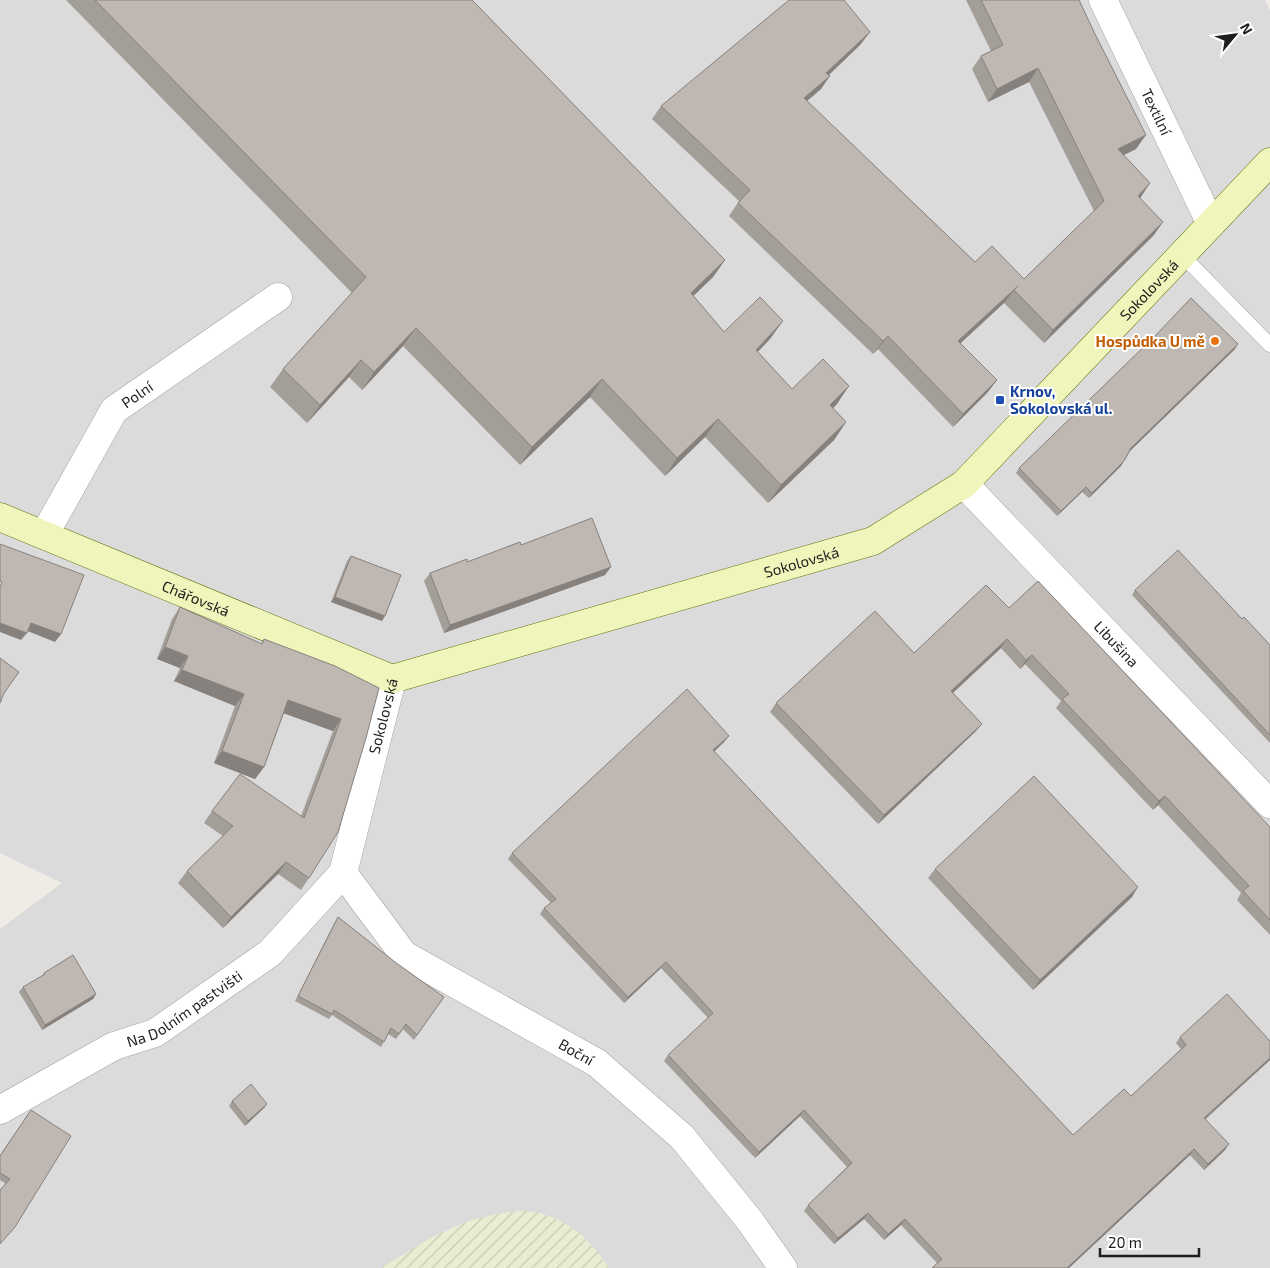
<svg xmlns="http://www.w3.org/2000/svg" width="1270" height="1268" viewBox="0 0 1270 1268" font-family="'Exo 2',sans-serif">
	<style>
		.residential { fill: #dcdbdb }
		.farmland { fill: url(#farmland-furrows) }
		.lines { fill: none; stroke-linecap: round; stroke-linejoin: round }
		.lane-casing { stroke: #a5a5a5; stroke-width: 15 }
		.street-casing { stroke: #a5a5a5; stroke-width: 29 }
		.secondary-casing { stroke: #5f710a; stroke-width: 29 }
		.lane { stroke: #fff; stroke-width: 14 }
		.street { stroke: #fff; stroke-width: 28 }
		.secondary { stroke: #f0f6bb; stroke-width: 28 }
		.wall { fill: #a49e99 }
		.shaded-wall { fill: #86817d }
		.building { fill: #bfb8b2; stroke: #86817d }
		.food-dot { fill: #e8710a; stroke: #fff; stroke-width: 2 }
		.transit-dot { fill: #1a4fb4; stroke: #fff; stroke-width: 2 }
		.labels { text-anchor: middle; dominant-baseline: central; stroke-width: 4; stroke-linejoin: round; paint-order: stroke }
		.street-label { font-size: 15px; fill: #1e1e1e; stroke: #fff }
		.food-label { font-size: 15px; font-weight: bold; fill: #c56008; stroke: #fff; text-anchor: end }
		.transit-label { font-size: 15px; font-weight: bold; fill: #164399; stroke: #fff; text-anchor: start }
	</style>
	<defs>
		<pattern id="farmland-furrows" width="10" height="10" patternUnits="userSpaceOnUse" patternTransform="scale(1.25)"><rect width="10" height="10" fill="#e9edd1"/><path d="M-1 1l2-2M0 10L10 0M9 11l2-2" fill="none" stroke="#c7cbb3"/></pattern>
	</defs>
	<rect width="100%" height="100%" fill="#efece5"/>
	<path class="residential" d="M0,0H1265L1270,10V1268H609L598,1253L582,1235L560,1221L538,1212L468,1221L433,1237L381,1268H0V929L62,883L0,853Z"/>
	<path class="farmland" d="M519,1211L538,1212L560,1221L582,1235L598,1253L609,1268H381L433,1237L468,1221L496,1214Z"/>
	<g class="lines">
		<defs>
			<path id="lane" d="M1181,254L1270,345"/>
			<g id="street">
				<path id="s1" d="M1103,0L1211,224"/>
				<path id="s2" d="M964,484L1270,804"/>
				<path id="s3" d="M44,535L114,410L278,297"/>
				<path id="s4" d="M343,873L404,955L597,1063L682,1137L750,1221L783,1268"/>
				<path id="s5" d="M0,1110L114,1046L155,1033L270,953L343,873L392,679"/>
			</g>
			<g id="secondary">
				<path id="s6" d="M0,517L392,679L873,541L964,484L1270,162"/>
			</g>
		</defs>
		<use href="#lane" class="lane-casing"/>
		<use href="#street" class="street-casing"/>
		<use href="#secondary" class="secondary-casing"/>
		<use href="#lane" class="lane"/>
		<use href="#street" class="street"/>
		<use href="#secondary" class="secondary"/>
	</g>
	<g class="wall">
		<path d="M66,0H472L725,260L713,277L693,296L724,332L770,339L758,352L792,389L837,404L833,408L846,422L834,440L768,503L705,437L665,476L590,397L520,465L403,346L362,390L349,377L307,423L270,387L283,369L352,293Z"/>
		<path d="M966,0H1079L1136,149L1124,155L1141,197L1140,198L1154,235L1044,343L1004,303L1005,302L960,343L997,380L987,393L953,427L878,349L873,354L729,216L739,201L652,119L661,106L870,32L860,45L829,75L821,89L807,101L975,262L1024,279L1094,211L1029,82L988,102L972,69L981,56L991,51Z"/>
		<path d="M1235,349L1130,451L1121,466L1089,498L1082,492L1057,516L1016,473L1019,468Z"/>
		<path d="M521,545L605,575L444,633L424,581L430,573Z"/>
		<path d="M351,556L382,621L331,602L347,561Z"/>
		<path d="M1135,590L1242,619L1270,645V743L1132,595Z"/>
		<path d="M180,607L261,644L264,639L379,688L309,878L301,890L278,874L223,928L178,883L187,871L223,836L204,823L212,811L301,816L333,731L284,713L264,767L255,779L214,763L235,706L174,681L180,668L157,659L172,619Z"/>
		<path d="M1009,608L1270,827V935L1237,900L1241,893L1158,805L1153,810L1098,752L1056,708L1061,701L1025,664L1020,669L1001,648L953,693L982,724L975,732L878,824L770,712L776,703L914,653Z"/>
		<path d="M725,741L714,752L1073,1135L1131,1096L1181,1049L1176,1043L1180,1037L1270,1041V1060L1206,1119L1225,1150L1204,1170L1190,1155L1069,1268H932L937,1263L901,1225L884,1240L864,1219L834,1244L804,1211L808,1205L847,1167L800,1116L755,1158L664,1061L668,1055L708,1018L661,968L624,1003L540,914L544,908L551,903L508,859L512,853Z"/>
		<path d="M935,869L1132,897L1033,990L928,878Z"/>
		<path d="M338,917L395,962L444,997L414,1040L403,1029L396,1039L388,1034L381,1047L332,1015L329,1019L295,1001L335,922Z"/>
		<path d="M44,973L96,994L93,999L42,1030L19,992L23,987L42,976Z"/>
		<path d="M232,1101L267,1104L264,1108L245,1126L229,1106Z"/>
		<path d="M31,1110L12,1232L6,1184L0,1180V1155Z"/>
	</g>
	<g class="shaded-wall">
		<path d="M870,32L860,45L817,86L826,73Z"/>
		<path d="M1038,68L1029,82L988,102L997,89Z"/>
		<path d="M830,76L821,89L795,111L804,98Z"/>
		<path d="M1146,135L1136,149L1109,162L1118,149Z"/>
		<path d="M1150,183L1141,197L1129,209L1138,196Z"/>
		<path d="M1163,222L1154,235L1044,343L1053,330Z"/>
		<path d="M725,260L713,277L678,311L691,293Z"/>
		<path d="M1014,290L1005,302L949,354L958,341Z"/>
		<path d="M783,321L770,339L743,367L756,350Z"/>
		<path d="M416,328L403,346L362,390L374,372Z"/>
		<path d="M888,336L878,349L873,354L883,341Z"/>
		<path d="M1238,344L1235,349L1128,453L1131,448Z"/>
		<path d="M361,360L349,377L307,423L320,405Z"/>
		<path d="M602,379L590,397L520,465L532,447Z"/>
		<path d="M997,380L987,393L953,427L963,414Z"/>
		<path d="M849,386L837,404L818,423L830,405Z"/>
		<path d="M718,419L705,437L665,476L677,458Z"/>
		<path d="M846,422L834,440L768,503L781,485Z"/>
		<path d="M1124,461L1121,466L1089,498L1092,493Z"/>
		<path d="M1086,487L1082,492L1057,516L1061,511Z"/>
		<path d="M611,567L605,575L444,633L450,625Z"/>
		<path d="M335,597L385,616L382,621L331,602Z"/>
		<path d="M0,623L27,633L21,640L0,632Z"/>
		<path d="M31,623L61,634L55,642L25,630Z"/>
		<path d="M1007,639L1001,648L945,700L951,691Z"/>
		<path d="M165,647L188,656L180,668L157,659Z"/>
		<path d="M1032,655L1025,664L1020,669L1026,660Z"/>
		<path d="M182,670L244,694L235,706L174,681Z"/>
		<path d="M288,700L341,719L333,731L280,712Z"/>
		<path d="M982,724L975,732L878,824L884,815Z"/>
		<path d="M729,736L725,741L709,756L713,750Z"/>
		<path d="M222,751L264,767L255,779L214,763Z"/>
		<path d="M1165,796L1158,805L1153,810L1159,801Z"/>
		<path d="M286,862L278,874L223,928L231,917Z"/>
		<path d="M1138,887L1132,897L1033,990L1040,980Z"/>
		<path d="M666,962L661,968L624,1003L628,997Z"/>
		<path d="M96,994L93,999L42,1030L45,1025Z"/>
		<path d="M1270,1058V1060L1200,1123L1204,1118Z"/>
		<path d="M267,1104L264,1108L245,1126L248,1121Z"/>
		<path d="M804,1110L800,1116L755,1158L759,1152Z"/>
		<path d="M1229,1144L1225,1150L1204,1170L1208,1164Z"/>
		<path d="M1194,1149L1190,1155L1069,1268H1067Z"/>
		<path d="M868,1213L864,1219L834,1244L838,1238Z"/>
		<path d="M905,1219L901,1225L884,1240L888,1234Z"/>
	</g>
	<g class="building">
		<path d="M95,0H472L725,260L691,293L724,332L760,297L783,321L756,350L792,389L823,359L849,386L830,405L846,422L781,485L718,419L677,458L602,379L532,447L416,328L374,372L361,360L320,405L283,369L366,277Z"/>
		<path d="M789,0H844L870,32L826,73L830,76L804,98L975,262L992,246L1024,279L1104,201L1038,68L997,89L981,56L1003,45L981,0H1079L1095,34L1146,135L1118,149L1150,183L1138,196L1163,222L1053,330L1014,290L1018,286L958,341L997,380L963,414L888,336L883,341L738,203L750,190L661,106Z"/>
		<path d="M1191,298L1238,344L1131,448L1124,461L1092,493L1086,487L1061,511L1019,468L1156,335Z"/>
		<path d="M592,518L611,567L450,625L430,573L467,559V562L520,542L521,545Z"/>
		<path d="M0,544L84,575L61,634L31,623L27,633L0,623V587L2,582L0,581Z"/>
		<path d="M1178,550L1242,619L1244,617L1270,645V735L1135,590Z"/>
		<path d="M351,556L401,575L385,616L335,597Z"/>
		<path d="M1038,581L1270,827V920L1243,891L1249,886L1165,796L1159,801L1104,743L1062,699L1069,694L1032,655L1026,660L1007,639L951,691L982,724L884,815L776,703L875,611L914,653L986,585L1009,608Z"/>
		<path d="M180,607L262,644L264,639L335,666L379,688L366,738L338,832L309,878L286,862L231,917L187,871L233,826L212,811L240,774L304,818L341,719L288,700L264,767L222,751L244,694L182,670L188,656L165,647Z"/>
		<path d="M0,658L19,672L4,693L0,703Z"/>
		<path d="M687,689L729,736L713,750L1073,1135L1124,1089L1131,1096L1186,1045L1180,1037L1227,994L1270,1041V1058L1204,1118L1229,1144L1208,1164L1194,1149L1067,1268H932L942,1259L905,1219L888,1234L868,1213L838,1238L808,1205L852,1163L804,1110L759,1152L668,1055L713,1013L666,962L628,997L544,908L556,899L512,853Z"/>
		<path d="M1034,776L1138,887L1040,980L935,869Z"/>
		<path d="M338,917L395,962L444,997L417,1035L406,1024L399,1034L391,1028L384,1042L334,1010L332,1014L298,996Z"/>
		<path d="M73,955L96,994L45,1025L23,987L45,974L44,973Z"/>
		<path d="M251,1084L267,1104L248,1121L232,1101Z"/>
		<path d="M31,1110L71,1136L15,1227L0,1244V1190L10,1179L0,1173V1156Z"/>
	</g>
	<circle class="food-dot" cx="1215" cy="341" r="5"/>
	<rect class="transit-dot" x="995" y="395" width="10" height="10" rx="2.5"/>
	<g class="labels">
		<g class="street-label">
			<text stroke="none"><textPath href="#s1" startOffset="124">Textilní</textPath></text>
			<text stroke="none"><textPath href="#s6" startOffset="1300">Sokolovská</textPath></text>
			<text stroke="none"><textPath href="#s3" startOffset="171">Polní</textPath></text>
			<text stroke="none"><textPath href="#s6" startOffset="850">Sokolovská</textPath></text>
			<text stroke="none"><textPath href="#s6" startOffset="212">Chářovská</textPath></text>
			<text stroke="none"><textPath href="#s2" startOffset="221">Libušina</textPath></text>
			<text stroke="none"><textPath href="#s5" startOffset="584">Sokolovská</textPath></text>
			<text stroke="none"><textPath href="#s5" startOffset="211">Na Dolním pastvišti</textPath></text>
			<text stroke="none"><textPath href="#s4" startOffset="300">Boční</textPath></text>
		</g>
		<g class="food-label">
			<text x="1205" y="341">Hospůdka U mě</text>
		</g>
		<g class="transit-label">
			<text x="1010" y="391">Krnov,<tspan x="1010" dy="17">Sokolovská ul.</tspan></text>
		</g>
	</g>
	<g transform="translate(1235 35) rotate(61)" stroke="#ffffff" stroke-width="4" paint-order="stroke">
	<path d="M0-4L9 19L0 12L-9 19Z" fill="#1e1e1e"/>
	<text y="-8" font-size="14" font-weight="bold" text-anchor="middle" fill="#1e1e1e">N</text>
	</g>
	<path d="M1100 1248v8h99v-8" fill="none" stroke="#1e1e1e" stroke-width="2.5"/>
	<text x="1108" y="1248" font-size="15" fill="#1e1e1e" stroke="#ffffff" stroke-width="4" paint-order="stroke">20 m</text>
</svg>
